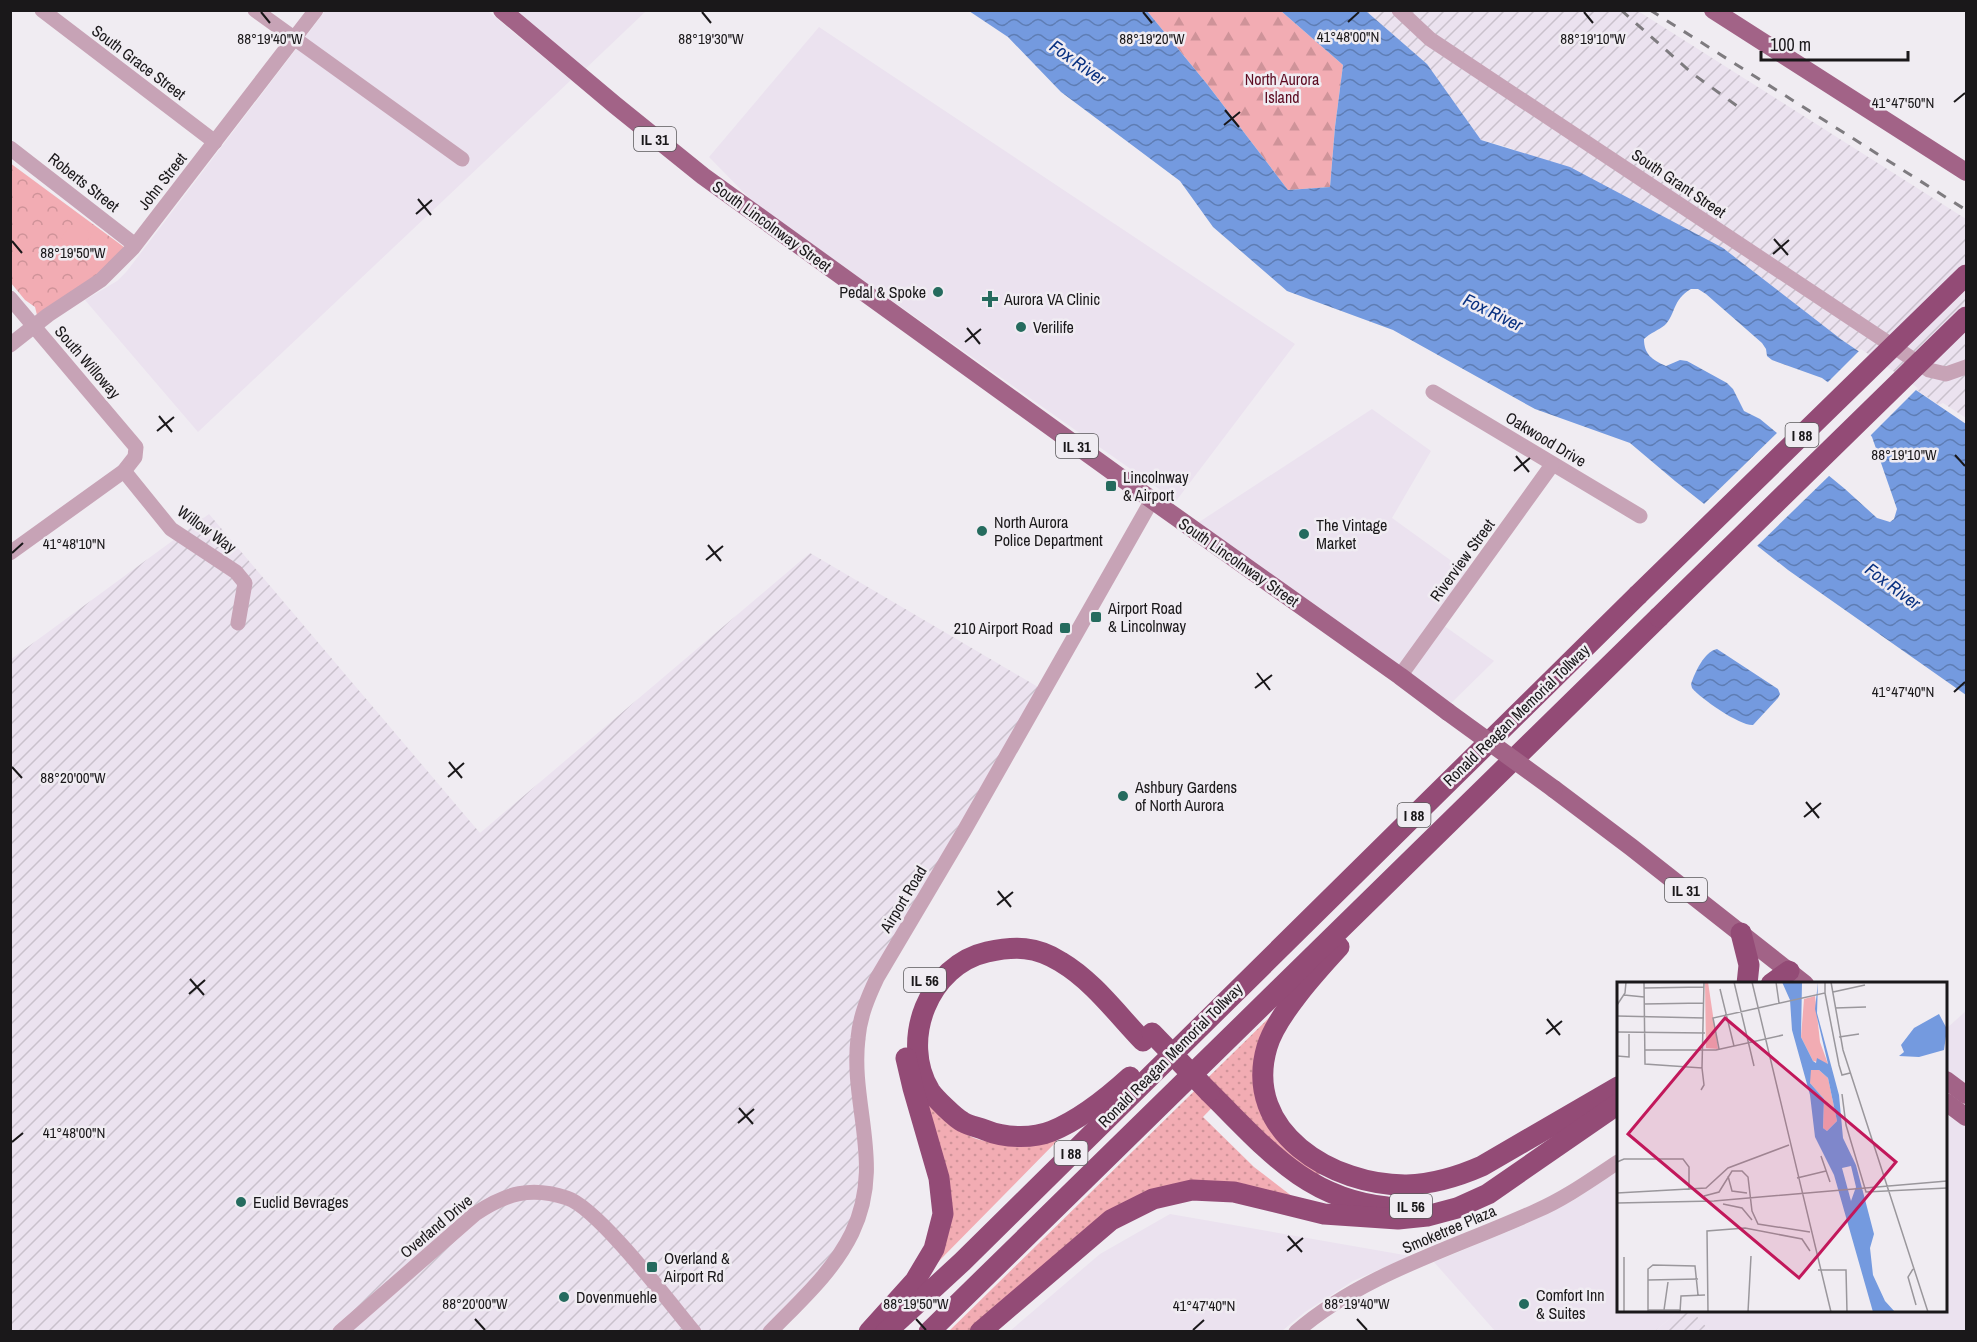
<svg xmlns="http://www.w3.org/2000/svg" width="1977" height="1342" viewBox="0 0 1977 1342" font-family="'Archivo Narrow',sans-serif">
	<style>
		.built { fill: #ebe2ef }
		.industrial { fill: url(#industrial-furrows) }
		.grass { fill: url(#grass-dots) }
		.forest { fill: url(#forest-firs) }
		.park { fill: url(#park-crowns) }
		.pitch { fill: #f2acb3 }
		.water { fill: url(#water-waves); fill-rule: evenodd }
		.pier { fill: #f0ecf2 }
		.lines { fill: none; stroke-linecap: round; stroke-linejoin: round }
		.minor { stroke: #c7a3b6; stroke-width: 15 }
		.major { stroke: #a26387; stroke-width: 18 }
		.highway { stroke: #934b76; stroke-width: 21 }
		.rail { stroke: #7e7b7f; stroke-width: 3; stroke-dasharray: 10 10; stroke-linecap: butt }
		.major-bridge { stroke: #a26387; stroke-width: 18 }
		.highway-bridge { stroke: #934b76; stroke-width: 21 }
		.ticks { fill: none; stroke: #1a181a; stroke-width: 2 }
		.poi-dot { fill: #256b5e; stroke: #f0ecf2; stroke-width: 2 }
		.labels { text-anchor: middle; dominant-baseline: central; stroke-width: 5; stroke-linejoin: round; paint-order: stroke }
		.shield { fill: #f0ecf2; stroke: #5a585b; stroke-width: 1.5 }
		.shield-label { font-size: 15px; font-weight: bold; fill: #1a181a }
		.street-label { font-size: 16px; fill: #1a181a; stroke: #f0ecf2 }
		.park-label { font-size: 16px; fill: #5d0c22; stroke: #f0ecf2 }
		.poi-label { font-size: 16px; fill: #1a181a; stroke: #f0ecf2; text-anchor: start }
		.water-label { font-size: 18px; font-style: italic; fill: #093181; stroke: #f0ecf2 }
		.inset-road { fill: none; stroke: #9a979c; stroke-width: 1.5 }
		.view { fill: #c2185b; fill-opacity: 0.15; stroke: #c2185b; stroke-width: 3 }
		.inset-edge { fill: none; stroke: #1a181a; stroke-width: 3 }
		.ticks-label { font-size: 15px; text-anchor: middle; fill: #1a181a; stroke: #f0ecf2; stroke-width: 5; stroke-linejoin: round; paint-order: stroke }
	</style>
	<defs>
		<pattern id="industrial-furrows" width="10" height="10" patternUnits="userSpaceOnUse" patternTransform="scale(1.5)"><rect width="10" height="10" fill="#ebe2ef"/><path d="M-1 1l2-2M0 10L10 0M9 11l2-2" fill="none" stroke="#c9c1cc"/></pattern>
		<pattern id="grass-dots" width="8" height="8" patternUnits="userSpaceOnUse" patternTransform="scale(1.5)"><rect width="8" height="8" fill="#f2acb3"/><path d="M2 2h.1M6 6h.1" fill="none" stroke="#cf9399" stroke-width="1.8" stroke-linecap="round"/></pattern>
		<pattern id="forest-firs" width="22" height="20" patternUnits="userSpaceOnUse" patternTransform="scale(1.5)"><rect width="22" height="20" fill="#f2acb3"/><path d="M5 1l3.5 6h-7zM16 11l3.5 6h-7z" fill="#cf9399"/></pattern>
		<pattern id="park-crowns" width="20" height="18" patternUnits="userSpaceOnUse" patternTransform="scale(1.5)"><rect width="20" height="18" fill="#f2acb3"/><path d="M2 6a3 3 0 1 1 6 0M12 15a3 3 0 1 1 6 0" fill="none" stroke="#cf9399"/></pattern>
		<pattern id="water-waves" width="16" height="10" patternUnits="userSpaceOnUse" patternTransform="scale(1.5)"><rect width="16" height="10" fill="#749adf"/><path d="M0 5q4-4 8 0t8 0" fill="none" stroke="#5e7db4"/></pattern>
	</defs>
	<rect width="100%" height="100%" fill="#f0ecf2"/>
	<g class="built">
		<path d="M325,11H488L571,80L198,432L85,300L117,281L127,271Z"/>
		<path d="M515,11H646L584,70Z"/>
		<path d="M819,27L1295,344L1176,501L755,204L709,157Z"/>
		<path d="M1372,409L1431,451L1392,518L1471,575L1400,674L1193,526Z"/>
		<path d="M1440,623L1494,661L1445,709L1402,677Z"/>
		<path d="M1966,1011V1088L1946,1072V1029Z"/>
		<path d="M1946,1115L1966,1126V1331H1710L1692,1311L1946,1310Z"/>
		<path d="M1618,1171V1310L1679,1311L1655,1331H1495L1434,1262L1524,1225L1574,1200Z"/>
		<path d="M1170,1214L1410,1256L1353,1281L1305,1312L1282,1331H1010L1100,1254Z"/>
	</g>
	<g class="industrial">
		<path d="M1366,11H1638L1966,219V418L1943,403L1939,405L1842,340L1723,248L1510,148L1481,140L1427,64Z"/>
		<path d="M209,514L480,833L810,553L1038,687L872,977L858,1108L859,1210L842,1248L764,1331L11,1332L10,660Z"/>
		<path d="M1679,1311H1692L1710,1331H1655Z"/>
	</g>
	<g class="grass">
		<path d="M1276,1011L1256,1075L1321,1172L1317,1178L1288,1157L1225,1094L1203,1117L1254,1167L1293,1197L1183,1184L994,1311L969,1331L948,1332Z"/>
		<path d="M922,1091C933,1102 954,1127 966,1134C991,1149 1028,1140 1055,1139L1057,1141L935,1265L942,1247Z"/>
	</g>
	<path class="forest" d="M1147,11H1281L1343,65L1335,127L1330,187L1288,190L1207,84Z"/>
	<path class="park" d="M10,163L128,250L98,279L37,315L35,307L25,300L11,283Z"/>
	<path class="pitch" d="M76,221L92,235L77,252L60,238Z"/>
	<g class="water">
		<path d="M969,11H1147L1207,84L1288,190L1330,187L1335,127L1343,65L1281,11H1366L1427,64L1481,140L1570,167L1723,248L1842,340L1966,424V695L1788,570L1675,481L1630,443L1535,409L1393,330L1287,291L1213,227L1180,181L1061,92L1008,37ZM1691,289H1698L1706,294L1762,343L1766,349L1767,356L1772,360L1822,378L1833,386L1872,437L1897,509L1894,519L1890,522L1877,518L1845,489L1760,419L1744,411L1733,389L1727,383L1687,361L1680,360L1666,366C1652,360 1644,354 1644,339C1650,333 1659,330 1665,325C1676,314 1672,300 1691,289Z"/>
		<path d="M1717,649L1778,689L1780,694L1778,698L1753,725C1740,726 1701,699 1692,688L1691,684C1695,672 1704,652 1717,649Z"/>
	</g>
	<g class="pier">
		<path d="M1861,349L1918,388L1869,437L1853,413L1831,388L1826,384Z"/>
		<path d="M1779,431L1831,474L1755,548L1702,506Z"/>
	</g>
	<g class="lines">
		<g class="minor">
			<path d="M42,10L215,142"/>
			<path d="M255,10L462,159"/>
			<path d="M1399,10L1430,39L1929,370L1946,374L1966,367"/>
			<path d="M10,148L135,245"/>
			<path d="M10,298L136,447L135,457L124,471L10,553"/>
			<path d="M10,345L48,315L101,280L133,248L316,10"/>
			<path d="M1433,392L1640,516"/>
			<path d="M124,471L171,529L236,572L245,583L238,623"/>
			<path d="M1400,676L1552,465"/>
			<path d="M340,1332L475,1214C506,1193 531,1186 567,1198C598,1208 670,1303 694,1332"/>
			<path d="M770,1332C800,1301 833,1272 852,1233C885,1164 850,1106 858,1038C860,1016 868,997 877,978L964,831L1152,500"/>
			<path d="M1296,1332C1364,1273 1455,1248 1536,1211C1566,1198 1592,1179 1618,1162"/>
		</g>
		<g class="major">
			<path d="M502,10L615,105L703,176L1152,500L1400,676L1448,712"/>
			<path d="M1713,10L1966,172"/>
			<path d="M1554,789L1631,847L1805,984"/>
			<path d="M1946,1080L1966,1095"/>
			<path d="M1946,1102L1966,1117"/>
		</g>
		<g class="highway">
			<path d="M1741,933L1749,965L1747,984"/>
			<path d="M1339,947C1316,972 1276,1016 1267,1047C1242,1132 1333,1186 1407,1185C1433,1184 1457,1177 1482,1166L1618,1087"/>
			<path d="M1771,984L1789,971"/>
			<path d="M1130,1077C1107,1098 1081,1119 1052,1131C1032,1139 1004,1138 985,1130C978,1127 970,1126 963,1122C955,1118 935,1098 930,1091C899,1040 929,965 987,952C1015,946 1036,946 1061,962C1093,981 1117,1014 1143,1041"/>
			<path d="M1209,1092C1264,1146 1305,1199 1387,1207"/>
			<path d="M869,1332L915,1281L934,1249L943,1214L939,1178L913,1088L906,1058"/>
			<path d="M886,1332L962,1262L1638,595"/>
			<path d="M929,1332L1659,617"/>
			<path d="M980,1332L1111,1220L1153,1199L1192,1190L1234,1192L1324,1214L1398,1219L1427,1216L1457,1208L1488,1194L1618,1104"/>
		</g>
		<g class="rail">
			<path d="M1621,10L1693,74L1744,111"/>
			<path d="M1650,10L1966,210"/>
		</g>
		<path class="major-bridge" d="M1448,712L1554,789"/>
		<g class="highway-bridge">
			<path d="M1638,595L1966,275"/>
			<path d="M1659,617L1966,317"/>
			<path d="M1152,1033L1209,1092"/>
		</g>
	</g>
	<path class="ticks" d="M261,12L270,23M702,12L711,23M1143,12L1152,23M1584,12L1593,23M1348,22L1359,12M1954,102L1965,93M1225,110L1239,127M1224,125L1240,112M418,199L431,215M416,214L432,200M1774,239L1788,255M12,241L22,253M1773,254L1789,240M967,328L980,344M965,342L981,329M159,416L172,432M157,431L174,417M1955,455L1965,466M1516,456L1529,472M1514,471L1530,458M708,545L721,561M12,553L23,543M706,560L723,546M1257,673L1270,690M1255,688L1272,675M1954,692L1965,682M449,762L462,778M12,767L22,778M448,777L464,763M1806,802L1819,818M1804,817L1821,803M998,891L1011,907M997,905L1013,892M190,979L204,995M189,994L205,980M1547,1019L1560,1035M1546,1034L1562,1021M739,1108L753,1124M738,1123L754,1109M12,1142L23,1133M1288,1236L1302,1252M1287,1251L1303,1238M475,1319L485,1330M916,1319L926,1330M1357,1319L1367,1330M1193,1330L1204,1320"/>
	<g class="poi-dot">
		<circle cx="938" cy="292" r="6"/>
		<path d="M987 290h6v6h6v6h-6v6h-6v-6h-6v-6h6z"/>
		<circle cx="1021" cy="327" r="6"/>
		<rect x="1105" y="480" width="12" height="12" rx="3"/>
		<circle cx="982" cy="531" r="6"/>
		<circle cx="1304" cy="534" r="6"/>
		<rect x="1090" y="611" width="12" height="12" rx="3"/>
		<rect x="1059" y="622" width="12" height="12" rx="3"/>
		<circle cx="1123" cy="796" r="6"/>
		<circle cx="241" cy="1202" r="6"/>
		<rect x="646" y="1261" width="12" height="12" rx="3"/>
		<circle cx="564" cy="1297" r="6"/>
		<circle cx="1524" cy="1304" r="6"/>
	</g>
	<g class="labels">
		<g class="shield">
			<rect x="634" y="127" width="42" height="24" rx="4.5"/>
			<rect x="1785.5" y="423" width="33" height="24" rx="4.5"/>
			<rect x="1056" y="434" width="42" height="24" rx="4.5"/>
			<rect x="1397.5" y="803" width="33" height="24" rx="4.5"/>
			<rect x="1665" y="878" width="42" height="24" rx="4.5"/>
			<rect x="904" y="968" width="42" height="24" rx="4.5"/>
			<rect x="1054.5" y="1141" width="33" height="24" rx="4.5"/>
			<rect x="1390" y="1194" width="42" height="24" rx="4.5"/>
		</g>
		<g class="shield-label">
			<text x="655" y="139">IL 31</text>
			<text x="1802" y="435">I 88</text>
			<text x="1077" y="446">IL 31</text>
			<text x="1414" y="815">I 88</text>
			<text x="1686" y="890">IL 31</text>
			<text x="925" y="980">IL 56</text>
			<text x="1071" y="1153">I 88</text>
			<text x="1411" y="1206">IL 56</text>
		</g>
		<g class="street-label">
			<text transform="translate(139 62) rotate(37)">South Grace Street</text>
			<text transform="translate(162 181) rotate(-52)">John Street</text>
			<text transform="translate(84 182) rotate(38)">Roberts Street</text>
			<text transform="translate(1679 183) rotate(34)">South Grant Street</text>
			<text transform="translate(772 226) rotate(36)">South Lincolnway Street</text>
			<text transform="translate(88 362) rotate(49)">South Willoway</text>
			<text transform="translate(1546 439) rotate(31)">Oakwood Drive</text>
			<text transform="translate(207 529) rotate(36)">Willow Way</text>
			<text transform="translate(1462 560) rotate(-54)">Riverview Street</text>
			<text transform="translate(1239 562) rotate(35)">South Lincolnway Street</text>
			<text transform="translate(1516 715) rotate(-44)">Ronald Reagan Memorial Tollway</text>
			<text transform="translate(903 899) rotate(-59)">Airport Road</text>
			<text transform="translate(1170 1055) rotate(-45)">Ronald Reagan Memorial Tollway</text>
			<text transform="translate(436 1226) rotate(-40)">Overland Drive</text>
			<text transform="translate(1449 1229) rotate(-23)">Smoketree Plaza</text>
		</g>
		<g class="park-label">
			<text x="1282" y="79">North Aurora<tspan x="1282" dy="18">Island</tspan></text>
		</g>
		<g class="poi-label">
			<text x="926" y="292" text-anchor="end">Pedal &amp; Spoke</text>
			<text x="1004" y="299">Aurora VA Clinic</text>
			<text x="1033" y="327">Verilife</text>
			<text x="1123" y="477">Lincolnway<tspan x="1123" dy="18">&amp; Airport</tspan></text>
			<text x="994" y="522">North Aurora<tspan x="994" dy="18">Police Department</tspan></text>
			<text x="1316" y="525">The Vintage<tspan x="1316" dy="18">Market</tspan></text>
			<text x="1108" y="608">Airport Road<tspan x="1108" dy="18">&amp; Lincolnway</tspan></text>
			<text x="1053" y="628" text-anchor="end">210 Airport Road</text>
			<text x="1135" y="787">Ashbury Gardens<tspan x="1135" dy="18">of North Aurora</tspan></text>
			<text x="253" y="1202">Euclid Bevrages</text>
			<text x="664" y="1258">Overland &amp;<tspan x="664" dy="18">Airport Rd</tspan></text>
			<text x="1536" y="1295">Comfort Inn<tspan x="1536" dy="18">&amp; Suites</tspan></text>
			<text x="576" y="1297">Dovenmuehle</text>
		</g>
		<g class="water-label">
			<text transform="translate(1078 62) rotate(35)">Fox River</text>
			<text transform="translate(1493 312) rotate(26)">Fox River</text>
			<text transform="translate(1893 586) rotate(37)">Fox River</text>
		</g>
	</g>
	<g transform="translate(1617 982)">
		<rect width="330" height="330" fill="#f0ecf2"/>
		<path d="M193,88H202L211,96L220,139L210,149L206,146L207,117L193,101Z" fill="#f2acb3"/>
		<path d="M88,0H91L101,67L89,66ZM198,14L203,60L211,82L196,79L184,55L187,17Z" fill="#f2acb3"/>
		<path d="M165,0H185L184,55L196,79L199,81L200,76L211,82L198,27L201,0L200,31L222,113L226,156L239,183L257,252L253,266L256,293L268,319L278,330H256L217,193L198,155L193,113L175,48L173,18ZM194,88H202L211,96L220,139L210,149L206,146L207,117L193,101ZM234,184L239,205L234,219L225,186ZM322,32L330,47L327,68L302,75L282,74L287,70L284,63L297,46Z" fill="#749adf" fill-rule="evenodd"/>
		<path class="inset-road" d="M27,0L28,82L85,86L87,0M117,0L137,84M135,0L214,330M159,0L162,21M214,0L226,68L311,330M27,6L87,5M103,7L117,64M216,10L248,3M208,11L222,83L225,93L233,91M7,13L27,15M27,22L87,21M0,23L8,11L9,0M141,26L208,11V0M218,26L249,25M0,34L87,36M0,50L88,51M222,55L242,52M102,67L96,36L141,26M28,68H99L166,53M0,74L12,75V52M84,108L87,103L85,86M225,112L229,143L249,210L330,206M204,174L213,200M0,180L7,177H66L72,185V208M111,194L115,209L130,211M180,196L209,189M0,211L89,206L111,186L172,163M87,214L102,210L115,189H125L131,195L135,229L141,242L193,250M0,221L97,219L330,199M106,222L125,226L135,238M7,275V330M296,287L291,295L299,323M201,288H229L230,330M31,298L81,297M31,328H63M47,328L51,300M31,330V287L36,283L78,284L81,313M63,330L64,314L88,313M91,330L90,249L128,246L185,257L193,269M131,330L134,274"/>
		<path class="view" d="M108,36L279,180L182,296L11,152Z"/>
		<rect width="330" height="330" class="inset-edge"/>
	</g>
	<g class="ticks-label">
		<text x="1348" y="42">41°48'00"N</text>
		<text x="270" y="44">88°19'40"W</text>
		<text x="711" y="44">88°19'30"W</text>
		<text x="1152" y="44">88°19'20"W</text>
		<text x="1593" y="44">88°19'10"W</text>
		<text x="1903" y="108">41°47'50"N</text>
		<text x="73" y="258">88°19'50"W</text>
		<text x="1904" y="460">88°19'10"W</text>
		<text x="74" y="549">41°48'10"N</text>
		<text x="1903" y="697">41°47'40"N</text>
		<text x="73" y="783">88°20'00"W</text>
		<text x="74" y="1138">41°48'00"N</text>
		<text x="475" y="1309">88°20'00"W</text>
		<text x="916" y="1309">88°19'50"W</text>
		<text x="1357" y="1309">88°19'40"W</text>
		<text x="1204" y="1311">41°47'40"N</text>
	</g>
	<rect width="1977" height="1342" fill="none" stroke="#1a181a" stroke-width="24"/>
	<path d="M1761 51v9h147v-9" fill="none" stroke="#1a181a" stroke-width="3"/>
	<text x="1770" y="51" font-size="18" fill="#1a181a" stroke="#f0ecf2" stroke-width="4.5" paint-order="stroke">100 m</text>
</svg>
